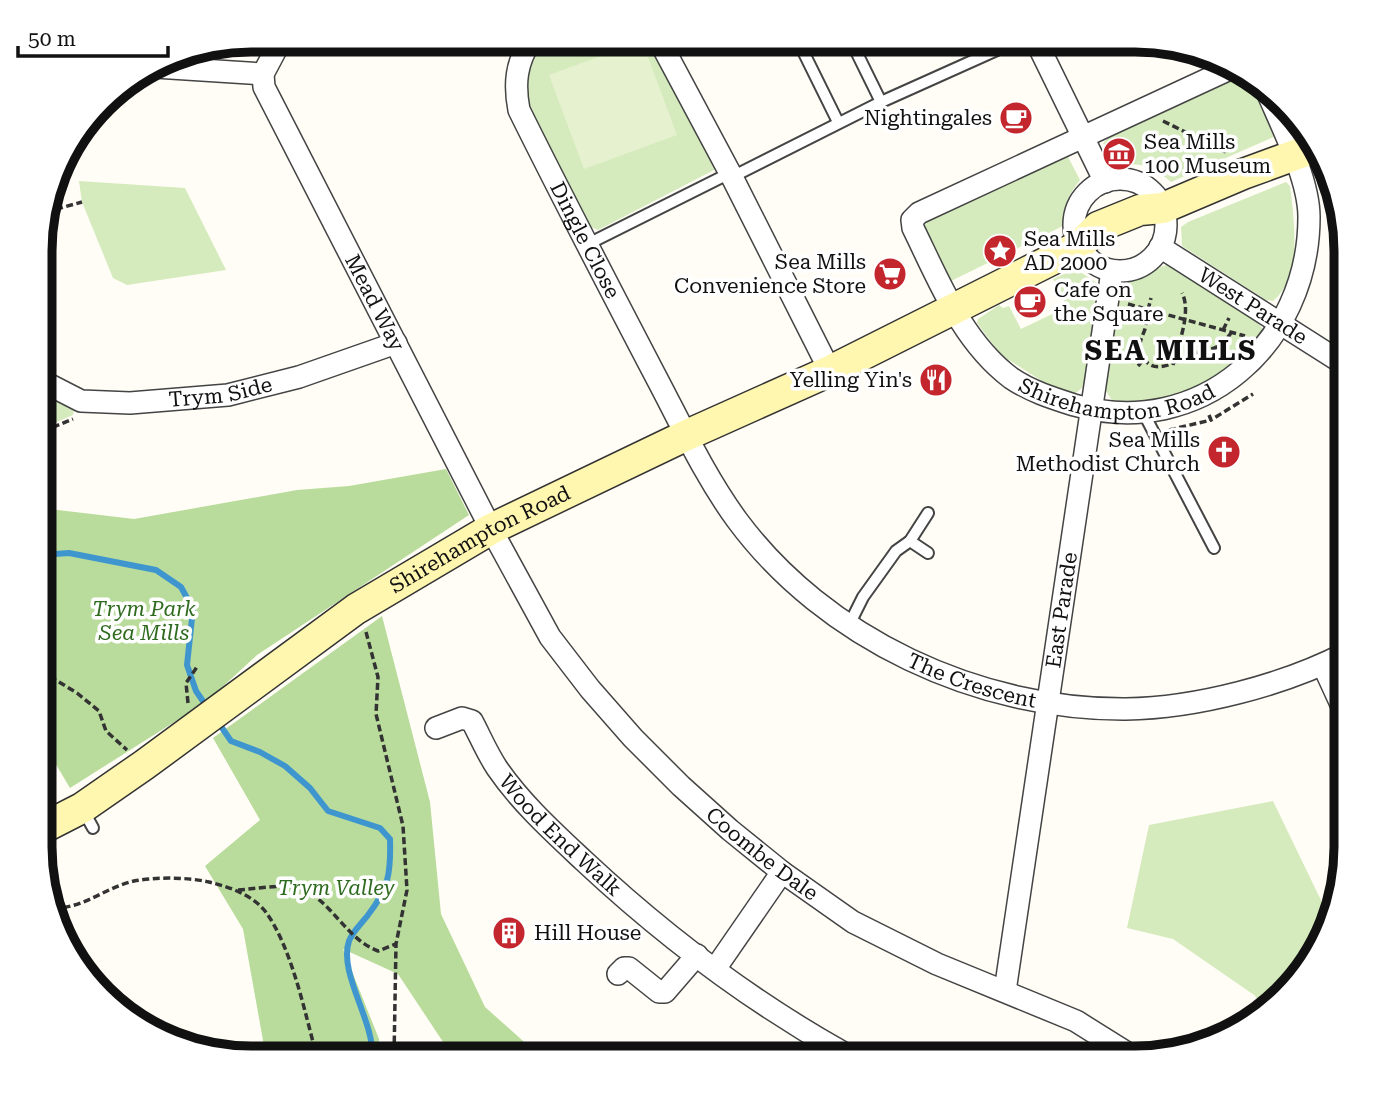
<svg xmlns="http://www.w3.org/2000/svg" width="1387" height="1098" viewBox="0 0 1387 1098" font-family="'Roboto Serif',serif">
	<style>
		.green { fill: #d5ebbd }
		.forest { fill: #b9dc9c }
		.pitch { fill: #e6f2cf }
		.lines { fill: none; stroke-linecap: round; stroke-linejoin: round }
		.stream { stroke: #3f96cf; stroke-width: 6 }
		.service-casing { stroke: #444; stroke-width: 14 }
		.minor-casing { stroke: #444; stroke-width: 24 }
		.secondary-casing { stroke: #333; stroke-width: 33 }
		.path { stroke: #333; stroke-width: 3.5; stroke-dasharray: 7 3.5; stroke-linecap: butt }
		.service { stroke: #fff; stroke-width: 10 }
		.minor { stroke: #fff; stroke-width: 21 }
		.secondary { stroke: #fff6b0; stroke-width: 30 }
		.labels { text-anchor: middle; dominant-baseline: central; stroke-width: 7; stroke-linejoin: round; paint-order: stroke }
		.poi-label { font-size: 21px; fill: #111; stroke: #fff; text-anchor: end }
		.street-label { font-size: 21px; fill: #111; stroke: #fff }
		.park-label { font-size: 21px; font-style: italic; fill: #2f6b1f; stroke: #fff }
		.district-label { font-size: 28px; font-weight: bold; letter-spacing: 2px; fill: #111; stroke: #fff }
		.rim { fill: none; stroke: #111; stroke-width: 9 }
	</style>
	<rect width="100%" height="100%" fill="#fffdf5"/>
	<g class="green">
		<path d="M542,40H651L718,168L598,230L591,227L531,115L526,93L528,69Z"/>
		<path d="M1238,74C1264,82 1269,112 1278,135L1171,182C1149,163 1141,163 1113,166L1103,143L1109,137Z"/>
		<path d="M1067,155L1080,180C1069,194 1062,207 1063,226L949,282C941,266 916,233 928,217Z"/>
		<path d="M79,181L185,188L226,270L127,285L113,278L82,202Z"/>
		<path d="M1286,182L1290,186C1294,219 1303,277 1273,301L1266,300L1182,246L1181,227L1188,222Z"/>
		<path d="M1167,265L1173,266L1256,319L1263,330L1260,341L1231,368L1181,396L1140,403L1113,402L1104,388L1118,292C1122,281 1155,269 1167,265Z"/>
		<path d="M1073,270L1079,271L1097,283L1098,290L1084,386L1076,393L1067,394L1053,388L1001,355L977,323L978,319L999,305L1003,308L1009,306L1021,329L1067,307L1053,279Z"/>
		<path d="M42,395L74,410L73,415L52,424L42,423Z"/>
		<path d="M1273,801L1332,923L1294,986L1265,1007L1254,995L1173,939L1127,928L1149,825Z"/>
	</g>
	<g class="forest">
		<path d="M446,469L469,515L257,655L206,702L70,788L45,746L41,743V508L134,519L297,490L349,486Z"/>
		<path d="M382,616L430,802L441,914L485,1007L541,1057H453L398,974L343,949L379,1039L378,1057H266L243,929L205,866L260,820L213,738Z"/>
		<path d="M860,1045L896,1058H775Z"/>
	</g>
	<path class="pitch" d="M642,41L677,135L584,169L549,75Z"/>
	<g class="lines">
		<g class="stream">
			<path d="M41,555L69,553L156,570L181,587L193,609L187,665L196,691L207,707"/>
			<path d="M218,722L231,741L260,752L285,766L310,788L328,811L380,828L390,839C391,872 389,888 368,915C362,923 352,932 349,941C338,973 375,1022 372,1057"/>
		</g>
		<defs>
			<g id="service">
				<path d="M798,41L838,122"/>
				<path d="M851,41L881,102"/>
				<path d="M732,177L881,102L1017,41"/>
				<path d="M586,245L730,173"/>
				<path d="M1143,412L1214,548"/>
				<path d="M910,541L928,553"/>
				<path d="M849,625L863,597L896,551L910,541L928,513"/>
				<path d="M83,810L93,828"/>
			</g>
			<g id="minor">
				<path id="s1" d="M281,40L263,74L264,87L491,529L550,637L590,689L633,738L681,786L730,830L782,872L853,922L937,964L1076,1021L1135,1058"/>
				<path id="s2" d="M531,40C516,63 514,84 519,110C563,199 609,287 655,375C681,424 704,475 737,520C825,639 979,710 1126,709C1196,708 1284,685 1346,653"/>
				<path d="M659,40L730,173L830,371"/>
				<path d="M1036,41L1105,182"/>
				<path d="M155,67L263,74"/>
				<path id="s3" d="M1234,67L919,213L912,220L913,228C939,281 962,341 1011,378C1030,391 1052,398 1074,405C1200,441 1309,344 1309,217C1309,178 1280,123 1265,87"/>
				<circle cx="1120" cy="225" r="46"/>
				<path id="s4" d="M1160,247L1347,366"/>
				<path id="s5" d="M42,381L81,401L130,403L228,395L299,377L396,343"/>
				<path d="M1323,665L1346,715"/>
				<path id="s6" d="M436,728L462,718L472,721C480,736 487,753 497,768C521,803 553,832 584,861C661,933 748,999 840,1051"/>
				<path d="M715,969L782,872"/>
				<path d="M618,974L624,968H629L659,992H665L697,955"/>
				<path id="s7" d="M1005,991L1112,271"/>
			</g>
			<g id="secondary">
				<path id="s8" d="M41,829L82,808L144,765L356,609L491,529L687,435L830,371L1079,246L1098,227L1140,210L1163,208L1243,174L1317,147"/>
			</g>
		</defs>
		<use href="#service" class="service-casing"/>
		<use href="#minor" class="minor-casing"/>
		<use href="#secondary" class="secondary-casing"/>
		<g class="path">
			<path d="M1163,121L1228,153"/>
			<path d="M46,212L82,202"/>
			<path d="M1128,304L1245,336"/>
			<path d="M1142,308C1142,314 1146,319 1146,324C1145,335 1136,341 1142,355C1153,380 1180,358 1195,353C1214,347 1217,352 1231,333"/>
			<path d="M1148,310L1151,298"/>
			<path d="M1223,330L1229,318"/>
			<path d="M1173,365C1178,345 1192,312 1182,293"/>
			<path d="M1138,366L1144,359"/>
			<path d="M1209,415L1211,420L1253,394"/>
			<path d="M42,427L56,426L73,419"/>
			<path d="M1169,430L1211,420"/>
			<path d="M366,632L378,677L376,714L403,826L407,890L396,944L394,1057"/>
			<path d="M41,671L77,693L99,711L106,731L127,750"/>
			<path d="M188,703L186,683L197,667"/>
			<path d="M238,890C254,889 283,884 298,888C331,898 344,938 378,951L396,944"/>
			<path d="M53,908C83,909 106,887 134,881C157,877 186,877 209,882C229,887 251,894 265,911C292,947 305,1014 317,1057"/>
		</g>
		<use href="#service" class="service"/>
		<use href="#minor" class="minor"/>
		<use href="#secondary" class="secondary"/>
	</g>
	<defs>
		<symbol id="cafe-disc" viewBox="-11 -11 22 22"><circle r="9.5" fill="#c4262e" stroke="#fff"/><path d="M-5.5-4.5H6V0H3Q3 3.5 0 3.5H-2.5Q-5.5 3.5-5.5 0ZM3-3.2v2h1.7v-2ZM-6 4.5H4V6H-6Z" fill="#fff"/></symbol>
		<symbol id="museum-disc" viewBox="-11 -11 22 22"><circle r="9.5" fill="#c4262e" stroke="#fff"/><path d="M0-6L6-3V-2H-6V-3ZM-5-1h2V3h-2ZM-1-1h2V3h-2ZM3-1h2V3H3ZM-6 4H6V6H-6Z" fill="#fff"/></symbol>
		<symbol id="sight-disc" viewBox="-11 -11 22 22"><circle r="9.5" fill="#c4262e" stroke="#fff"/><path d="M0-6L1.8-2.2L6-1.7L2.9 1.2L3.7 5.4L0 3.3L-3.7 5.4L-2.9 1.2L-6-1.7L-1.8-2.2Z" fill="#fff"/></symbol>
		<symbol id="supermarket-disc" viewBox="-11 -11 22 22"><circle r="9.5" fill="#c4262e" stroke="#fff"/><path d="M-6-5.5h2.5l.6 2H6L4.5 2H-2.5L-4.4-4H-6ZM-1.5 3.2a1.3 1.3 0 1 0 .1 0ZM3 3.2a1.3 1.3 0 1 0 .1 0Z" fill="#fff"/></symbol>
		<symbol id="restaurant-disc" viewBox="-11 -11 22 22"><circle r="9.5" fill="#c4262e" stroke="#fff"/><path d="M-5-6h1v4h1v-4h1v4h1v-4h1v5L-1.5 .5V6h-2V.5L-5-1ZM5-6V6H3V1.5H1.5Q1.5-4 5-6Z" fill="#fff"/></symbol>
		<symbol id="church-disc" viewBox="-11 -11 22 22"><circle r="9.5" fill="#c4262e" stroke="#fff"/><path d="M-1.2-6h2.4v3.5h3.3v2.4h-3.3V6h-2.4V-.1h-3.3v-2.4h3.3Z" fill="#fff"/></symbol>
		<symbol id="building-disc" viewBox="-11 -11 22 22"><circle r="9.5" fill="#c4262e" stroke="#fff"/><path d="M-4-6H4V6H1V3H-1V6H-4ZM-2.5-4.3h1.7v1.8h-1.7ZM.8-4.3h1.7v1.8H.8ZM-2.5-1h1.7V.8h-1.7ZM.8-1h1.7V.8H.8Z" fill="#fff"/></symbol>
	</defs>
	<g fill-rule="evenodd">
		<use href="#cafe-disc" x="997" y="99" width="38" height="38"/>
		<use href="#museum-disc" x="1100" y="135" width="38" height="38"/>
		<use href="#sight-disc" x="981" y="232" width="38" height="38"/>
		<use href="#supermarket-disc" x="871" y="255" width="38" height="38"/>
		<use href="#cafe-disc" x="1011" y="283" width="38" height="38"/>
		<use href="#restaurant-disc" x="917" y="361" width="38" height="38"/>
		<use href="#church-disc" x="1205" y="433" width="38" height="38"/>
		<use href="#building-disc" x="490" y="914" width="38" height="38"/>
	</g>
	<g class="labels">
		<g class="poi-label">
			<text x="992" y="118">Nightingales</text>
			<text x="1144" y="142" text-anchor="start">Sea Mills<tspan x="1144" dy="24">100 Museum</tspan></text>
			<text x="1024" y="239" text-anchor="start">Sea Mills<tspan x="1024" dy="24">AD 2000</tspan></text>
			<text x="866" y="262">Sea Mills<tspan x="866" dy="24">Convenience Store</tspan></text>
			<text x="1054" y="290" text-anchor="start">Cafe on<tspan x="1054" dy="24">the Square</tspan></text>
			<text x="912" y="380">Yelling Yin's</text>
			<text x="1200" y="440">Sea Mills<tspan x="1200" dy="24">Methodist Church</tspan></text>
			<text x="534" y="933" text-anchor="start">Hill House</text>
		</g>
		<g class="street-label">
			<text stroke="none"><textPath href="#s2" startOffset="219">Dingle Close</textPath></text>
			<text stroke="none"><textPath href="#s1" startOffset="294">Mead Way</textPath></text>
			<text stroke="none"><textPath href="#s4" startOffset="110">West Parade</textPath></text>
			<text stroke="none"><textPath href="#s3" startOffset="658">Shirehampton Road</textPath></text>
			<text stroke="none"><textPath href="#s5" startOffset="184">Trym Side</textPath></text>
			<text stroke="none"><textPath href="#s8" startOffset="527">Shirehampton Road</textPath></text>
			<text stroke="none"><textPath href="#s7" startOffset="385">East Parade</textPath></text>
			<text stroke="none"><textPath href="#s2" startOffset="828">The Crescent</textPath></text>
			<text stroke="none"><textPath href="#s6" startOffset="184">Wood End Walk</textPath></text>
			<text stroke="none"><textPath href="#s1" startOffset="976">Coombe Dale</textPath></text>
		</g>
		<g class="park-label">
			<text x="144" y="609">Trym Park<tspan x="144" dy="24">Sea Mills</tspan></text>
			<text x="336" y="888">Trym Valley</text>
		</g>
		<g class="district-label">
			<text x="1171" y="350">SEA MILLS</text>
		</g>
	</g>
	<path d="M0 0H1387V1098H0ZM251 52H1135A199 199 0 0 1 1334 251V847A199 199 0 0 1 1135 1046H251A199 199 0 0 1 52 847V251A199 199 0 0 1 251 52Z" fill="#fff" fill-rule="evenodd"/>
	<path class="rim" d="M251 52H1135A199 199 0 0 1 1334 251V847A199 199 0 0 1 1135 1046H251A199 199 0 0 1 52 847V251A199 199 0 0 1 251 52Z"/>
	<path d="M18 46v10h150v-10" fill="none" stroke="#111111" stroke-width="3.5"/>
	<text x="28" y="46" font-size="21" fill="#111111" stroke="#ffffff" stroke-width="5" paint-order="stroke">50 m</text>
</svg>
